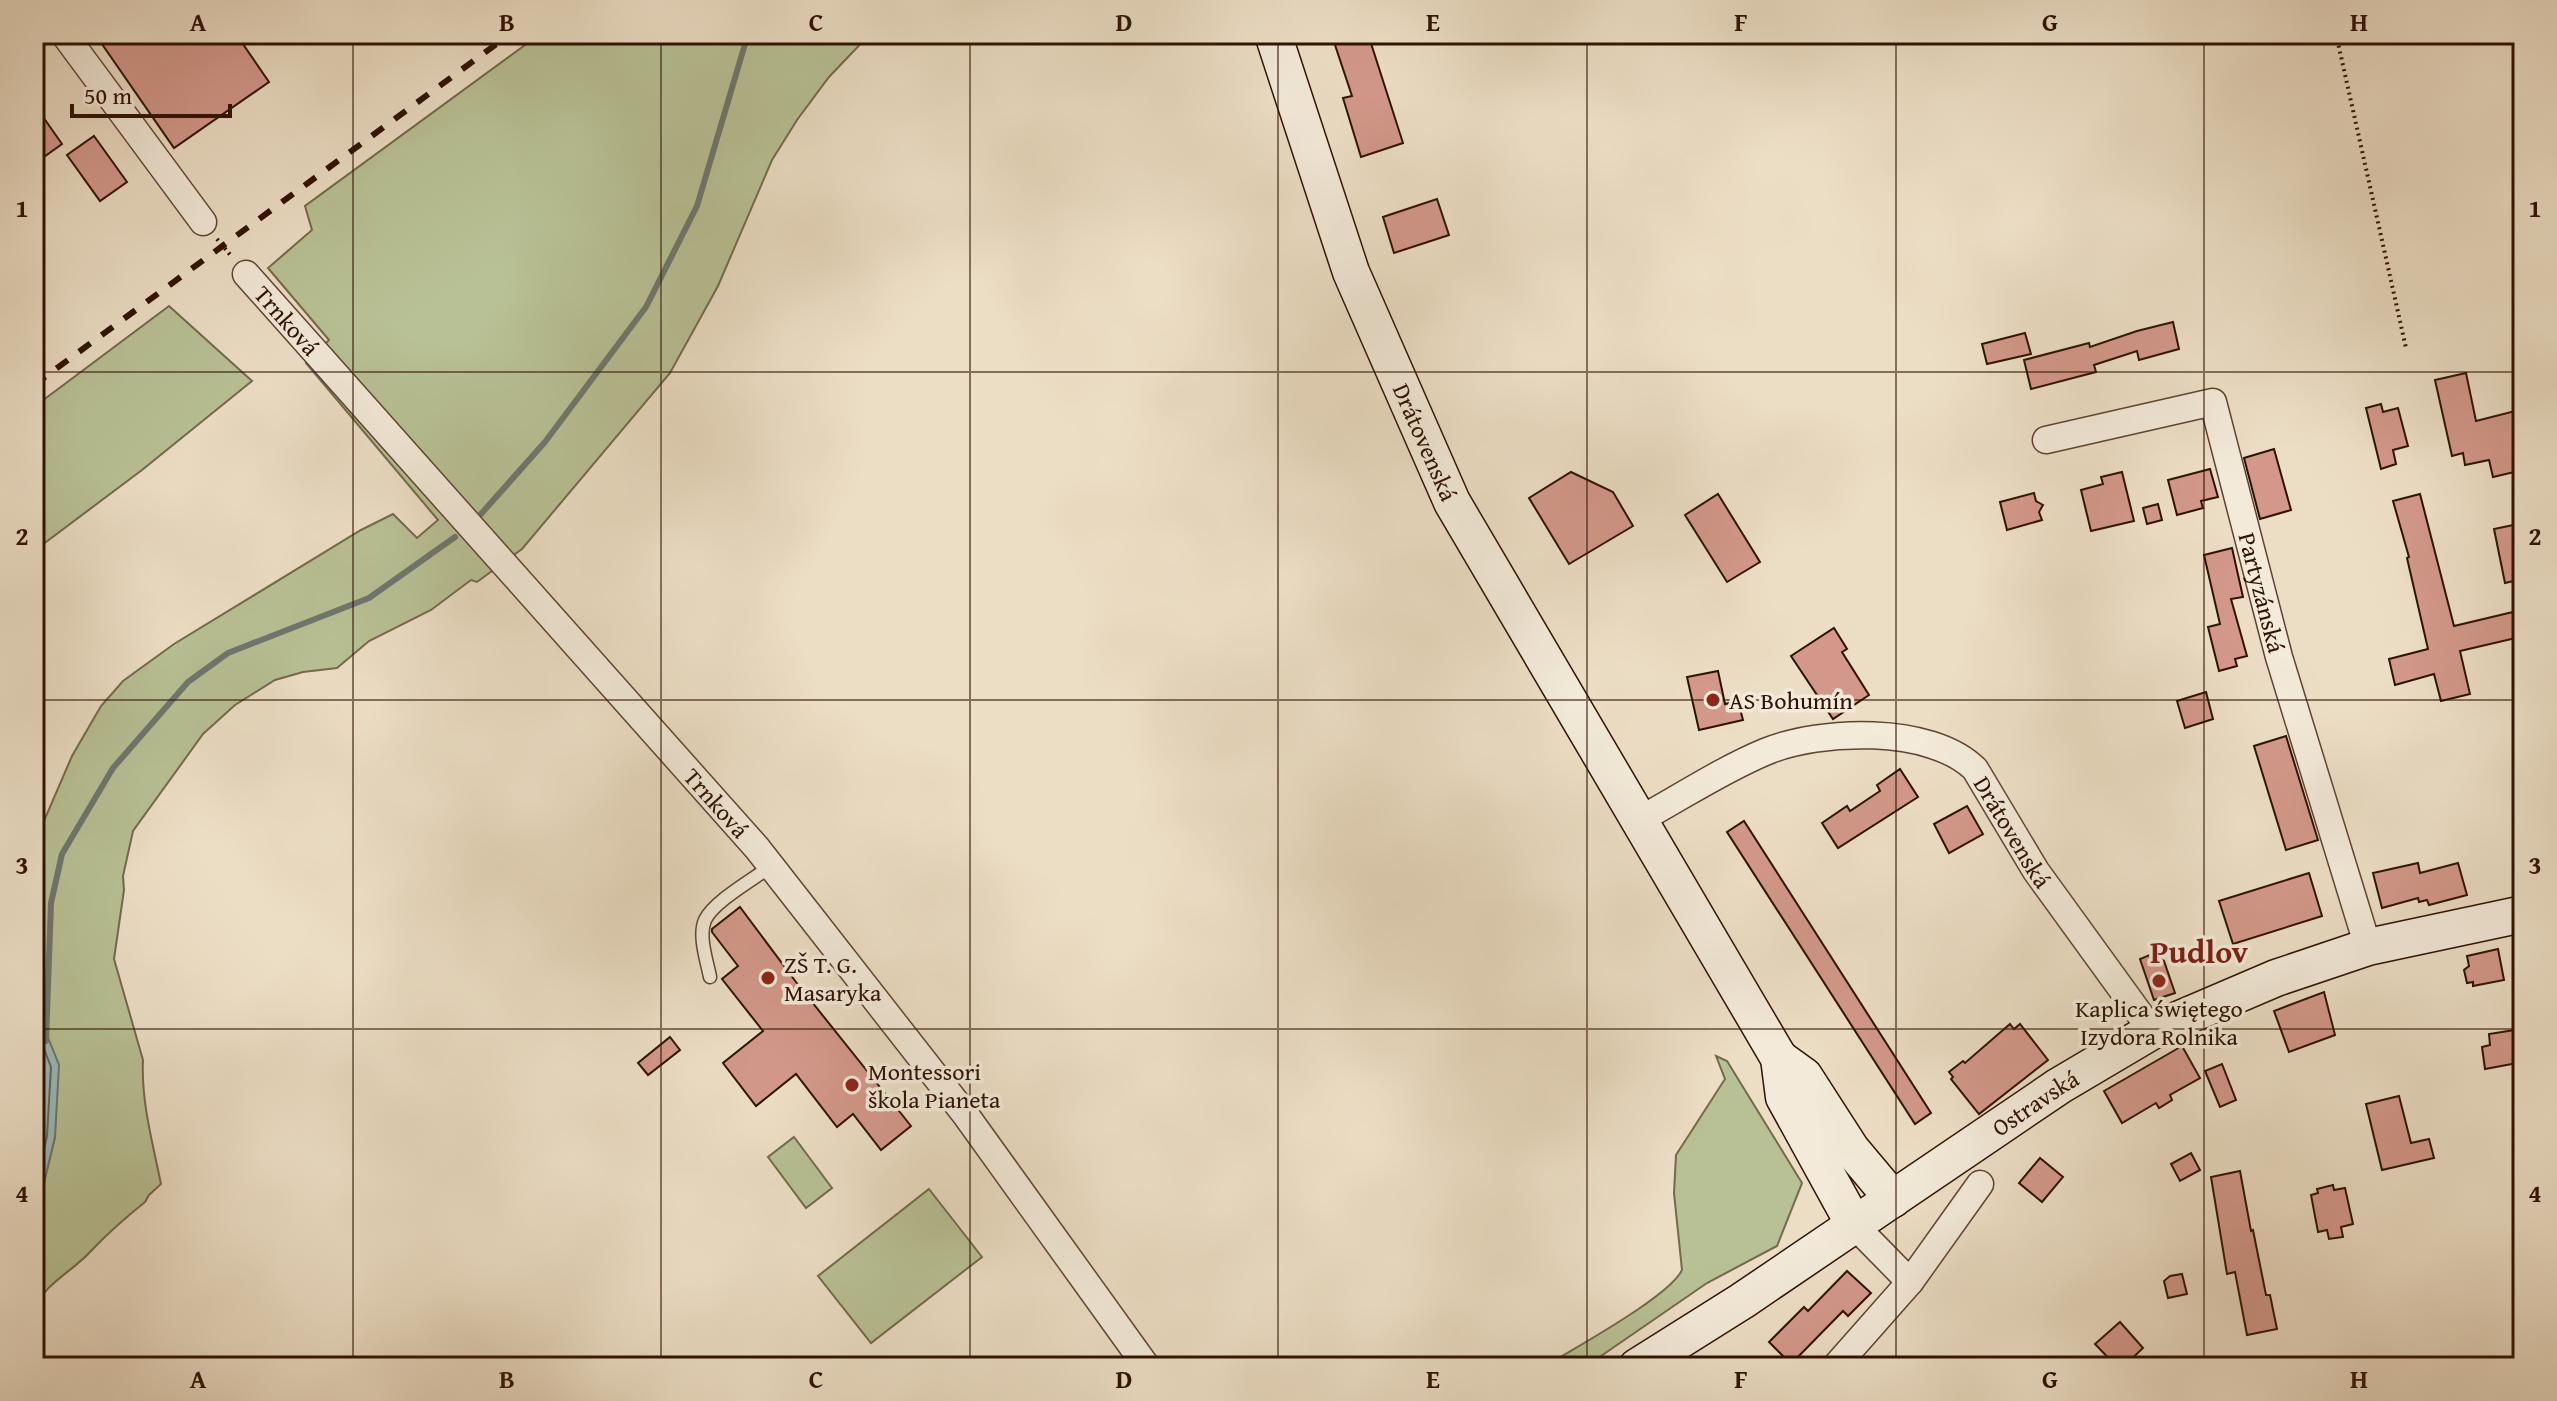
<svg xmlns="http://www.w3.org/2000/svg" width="2557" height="1401" viewBox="0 0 2557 1401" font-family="'Gentium Book Plus',serif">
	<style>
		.green { fill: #b8c195; stroke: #736a4c; stroke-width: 2 }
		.water { fill: #99bbb8; stroke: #6e776f; stroke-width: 2 }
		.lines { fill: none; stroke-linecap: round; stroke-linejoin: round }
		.shore { stroke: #64665d; stroke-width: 2 }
		.stream { stroke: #6e776f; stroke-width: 6 }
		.building { fill: #d3988a; stroke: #2e1202; stroke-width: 2 }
		.lane-casing { stroke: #5e4533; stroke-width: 15 }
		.street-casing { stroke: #5e4533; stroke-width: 29 }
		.secondary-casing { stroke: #2e1202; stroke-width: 39 }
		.path { stroke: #2e1202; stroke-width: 4; stroke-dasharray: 2 4; stroke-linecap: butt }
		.lane { stroke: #f3ead9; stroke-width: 12 }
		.street { stroke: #f3ead9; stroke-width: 26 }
		.secondary { stroke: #f3ead9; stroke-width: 36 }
		.rail { stroke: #2e1202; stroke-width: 6; stroke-dasharray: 14 14; stroke-linecap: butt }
		.grid { fill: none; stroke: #2e1202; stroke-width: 2; stroke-opacity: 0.55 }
		.poi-dot { fill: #8f2418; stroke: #f3ead9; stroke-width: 3 }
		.labels { text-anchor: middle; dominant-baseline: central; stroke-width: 7; stroke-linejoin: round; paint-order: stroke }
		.street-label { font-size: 24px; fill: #2e1202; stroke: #f3ead9 }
		.poi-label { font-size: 24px; fill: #2e1202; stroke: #f3ead9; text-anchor: start }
		.district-label { font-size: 32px; font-weight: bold; fill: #7a1f14; stroke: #f3ead9 }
		.neatline { fill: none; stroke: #2e1202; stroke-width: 3 }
		.grid-label { font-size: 26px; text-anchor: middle; font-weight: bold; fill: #2e1202 }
	</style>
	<rect width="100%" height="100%" fill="#ecdec5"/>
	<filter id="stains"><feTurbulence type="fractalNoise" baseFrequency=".0025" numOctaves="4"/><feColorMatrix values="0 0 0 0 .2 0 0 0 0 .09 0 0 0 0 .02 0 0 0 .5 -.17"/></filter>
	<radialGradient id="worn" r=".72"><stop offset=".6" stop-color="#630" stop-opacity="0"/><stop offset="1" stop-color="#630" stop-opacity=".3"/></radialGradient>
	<g class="green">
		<path d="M540,34H870L829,77L797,120L772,160L718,286L670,373L522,549L477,582L471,580L431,610L369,641L337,668L303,672L275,680L235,705L203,734L133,831L123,876L124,890L114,959L143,1060C141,1102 153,1144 161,1184L149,1195L145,1202C125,1218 107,1234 90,1252C72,1272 43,1284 34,1311V1224L55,1137L42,1026L34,1034V844L72,756L101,706L123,681L174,644L361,530L393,514L417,538L438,520L306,363L329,340L268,268L312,230L305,206Z"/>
		<path d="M169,306L252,381L142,470L34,551V407Z"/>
		<path d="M1716,1056L1727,1061L1802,1183L1777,1246L1707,1283L1585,1367H1544C1574,1348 1669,1297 1682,1270L1674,1193L1676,1155L1725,1079Z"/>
		<path d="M794,1137L832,1188L806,1208L768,1157Z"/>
		<path d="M929,1189L982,1257L871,1343L818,1276Z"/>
	</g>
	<path class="water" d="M43,1025L59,1065L55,1137L34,1224V1034Z"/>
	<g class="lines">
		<g class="shore">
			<path d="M34,1039L41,1041L51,1067L47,1136L34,1195"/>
			<path d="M34,1051L40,1068L34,1148"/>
		</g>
		<g class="stream">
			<path d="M481,514L545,442L646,307L697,206L748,34"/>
			<path d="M46,1041L51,903L62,854L113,768L188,682L228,653L369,598L455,537"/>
		</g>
	</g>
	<g class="building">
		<path d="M95,34H236L269,82L174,148Z"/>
		<path d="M1348,34H1368L1403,143L1361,157L1343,98L1352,96L1333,39Z"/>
		<path d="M34,104L62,144L34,164Z"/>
		<path d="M94,136L127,182L100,201L67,155Z"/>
		<path d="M1437,199L1449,235L1394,253L1383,217Z"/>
		<path d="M2173,322L2179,349L2139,360L2137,351L2094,365L2096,372L2031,389L2024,360L2089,343L2090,347L2137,331Z"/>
		<path d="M2025,333L2031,354L1987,364L1982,344Z"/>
		<path d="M2466,373L2476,421L2523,409V470L2493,477L2489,460L2465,465L2463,453L2452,456L2435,380Z"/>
		<path d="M2381,404L2383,412L2398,408L2408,446L2393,450L2396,464L2381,469L2366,408Z"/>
		<path d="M2274,449L2291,510L2260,519L2244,458Z"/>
		<path d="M2210,469L2218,497L2201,501L2203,508L2177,515L2168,480Z"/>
		<path d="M1571,472L1613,492L1633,526L1569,564L1529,498Z"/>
		<path d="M2122,472L2134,521L2091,531L2081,490L2103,484L2101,477Z"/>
		<path d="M2034,493L2036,501L2043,505L2039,512L2042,520L2007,530L2000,502Z"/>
		<path d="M1718,494L1760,562L1727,582L1685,515Z"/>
		<path d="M2420,494L2454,626L2513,612L2520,637L2460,651L2470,694L2441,701L2434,674L2395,685L2389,659L2428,649L2407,558L2409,557L2393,501Z"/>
		<path d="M2158,504L2162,520L2147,524L2143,508Z"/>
		<path d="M2523,523V579L2505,583L2494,529Z"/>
		<path d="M2232,548L2243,597L2231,599L2247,656L2235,659L2237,666L2219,671L2208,627L2220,624L2204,555Z"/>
		<path d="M1834,628L1847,649L1842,652L1869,695L1833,719L1791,656Z"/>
		<path d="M1718,671L1725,704L1738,701L1743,720L1699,730L1687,677Z"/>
		<path d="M2206,692L2213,719L2185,728L2177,701Z"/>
		<path d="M2286,736L2318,840L2286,850L2254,746Z"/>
		<path d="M1900,769L1918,797L1838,848L1822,823L1847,806L1850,811L1880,791L1877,785Z"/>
		<path d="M1967,806L1983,834L1949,853L1934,824Z"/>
		<path d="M1744,821L1931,1113L1915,1124L1727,832Z"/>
		<path d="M2418,863L2420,873L2458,863L2467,895L2429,905L2427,900L2419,902L2418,898L2382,908L2373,873Z"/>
		<path d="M2309,873L2322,916L2233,944L2219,901Z"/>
		<path d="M740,907L796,982L911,1126L881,1150L853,1114L837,1127L796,1074L756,1106L723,1063L763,1031L722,979L738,966L712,932V929Z"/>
		<path d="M2498,949L2504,980L2473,986V982L2467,983L2464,970L2469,966L2467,956Z"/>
		<path d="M2152,954L2164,961L2175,993L2154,1000L2140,959Z"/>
		<path d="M2324,992L2335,1035L2289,1052L2274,1011Z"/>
		<path d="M2010,1024L2014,1029L2020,1024L2048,1060L1979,1114L1951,1079L1953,1077L1949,1072L1963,1061L1965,1063Z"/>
		<path d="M2521,1029L2523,1062L2485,1069L2482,1047L2490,1045L2489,1034Z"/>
		<path d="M670,1037L680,1050L648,1075L638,1063Z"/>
		<path d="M2182,1046L2200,1078L2170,1095L2172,1100L2159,1108L2156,1103L2122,1123L2104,1091Z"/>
		<path d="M2222,1064L2236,1100L2220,1107L2205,1071Z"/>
		<path d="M2399,1096L2411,1143L2429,1139L2434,1158L2382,1170L2366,1104Z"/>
		<path d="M2191,1153L2200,1170L2180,1181L2171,1164Z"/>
		<path d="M2040,1158L2063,1177L2042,1202L2019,1183Z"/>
		<path d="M2240,1171L2251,1231L2253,1230L2266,1295H2270L2277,1329L2247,1335L2235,1272L2227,1274L2211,1177Z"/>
		<path d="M2333,1185L2334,1190L2345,1188L2353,1224L2341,1227L2343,1237L2329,1239L2327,1230L2318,1232L2311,1195L2318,1193L2317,1189Z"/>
		<path d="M1847,1271L1871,1293L1848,1316L1843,1311L1791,1364L1769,1342L1804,1307L1808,1311Z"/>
		<path d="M2182,1274L2187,1294L2168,1298L2164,1281L2170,1276Z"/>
		<path d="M2120,1322L2143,1348L2123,1367H2117L2095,1344Z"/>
	</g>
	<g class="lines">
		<defs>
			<path id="lane" d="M710,977C707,961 698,936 705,920C714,901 754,879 771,866"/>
			<g id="street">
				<path d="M64,34L203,222"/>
				<path id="s1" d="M246,274L757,848L965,1114L1147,1367"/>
				<path id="s2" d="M2046,440L2213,402L2279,657L2368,947"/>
				<path id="s3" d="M1641,819C1681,797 1722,770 1765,752C1820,729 1930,725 1975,769L2036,871L2152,1031"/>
				<path d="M1855,1226L1910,1282"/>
				<path d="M1835,1367L1910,1282L1980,1184"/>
			</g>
			<g id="secondary">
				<path id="s4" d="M1273,34L1351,272L1452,502L1779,1058L1784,1097L1855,1226"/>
				<path d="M1779,1058L1804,1076L1851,1149L1893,1199"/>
				<path id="s5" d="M1637,1367L1742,1301L2059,1086L2152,1031L2276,978L2368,947L2523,914"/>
			</g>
		</defs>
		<use href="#lane" class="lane-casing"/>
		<use href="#street" class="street-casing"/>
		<use href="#secondary" class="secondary-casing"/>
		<g class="path">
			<path d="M2336,34L2406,348"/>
			<path d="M217,239L232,257"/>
		</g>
		<use href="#lane" class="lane"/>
		<use href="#street" class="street"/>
		<use href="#secondary" class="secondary"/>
		<path class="rail" d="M34,385L510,34"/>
	</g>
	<path class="grid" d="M353,34V1367M661,34V1367M970,34V1367M1278,34V1367M1587,34V1367M1896,34V1367M2204,34V1367M34,372H2523M34,700H2523M34,1029H2523"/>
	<g class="poi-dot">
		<circle cx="1713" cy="700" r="8"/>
		<circle cx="768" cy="978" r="8"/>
		<circle cx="2159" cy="981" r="8"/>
		<circle cx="852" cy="1085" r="8"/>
	</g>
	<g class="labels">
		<g class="street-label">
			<text stroke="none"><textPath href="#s1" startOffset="62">Trnková</textPath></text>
			<text stroke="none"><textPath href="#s4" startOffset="436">Drátovenská</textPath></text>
			<text stroke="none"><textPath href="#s2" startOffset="368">Partyzánská</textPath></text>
			<text stroke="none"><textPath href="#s1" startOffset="708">Trnková</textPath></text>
			<text stroke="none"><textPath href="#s3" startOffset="434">Drátovenská</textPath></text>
			<text stroke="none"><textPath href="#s5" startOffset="478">Ostravská</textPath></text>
		</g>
		<g class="poi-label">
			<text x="1729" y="700">AS Bohumín</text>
			<text x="784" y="964">ZŠ T. G.<tspan x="784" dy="28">Masaryka</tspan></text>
			<text x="2159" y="1008" text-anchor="middle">Kaplica świętego<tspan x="2159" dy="28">Izydora Rolnika</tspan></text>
			<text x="868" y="1071">Montessori<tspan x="868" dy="28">škola Pianeta</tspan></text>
		</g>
		<g class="district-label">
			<text x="2199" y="951">Pudlov</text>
		</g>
	</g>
	<rect width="2557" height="1401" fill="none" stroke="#ecdec5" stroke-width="88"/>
	<path d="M72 104v12h158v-12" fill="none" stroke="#2e1202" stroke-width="4"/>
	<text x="84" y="104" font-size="24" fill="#2e1202" stroke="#f3ead9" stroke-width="6" paint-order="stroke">50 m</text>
	<rect x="44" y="44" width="2469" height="1313" class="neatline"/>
	<g class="grid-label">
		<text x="198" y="31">A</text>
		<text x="507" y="31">B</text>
		<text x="816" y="31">C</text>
		<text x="1124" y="31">D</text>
		<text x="1433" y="31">E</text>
		<text x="1741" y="31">F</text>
		<text x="2050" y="31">G</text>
		<text x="2359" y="31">H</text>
		<text x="22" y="217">1</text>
		<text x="2535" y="217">1</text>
		<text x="22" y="545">2</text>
		<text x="2535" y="545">2</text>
		<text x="22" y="874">3</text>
		<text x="2535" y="874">3</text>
		<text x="22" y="1202">4</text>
		<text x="2535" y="1202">4</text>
		<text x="198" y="1388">A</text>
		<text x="507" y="1388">B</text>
		<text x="816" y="1388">C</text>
		<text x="1124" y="1388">D</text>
		<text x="1433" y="1388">E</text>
		<text x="1741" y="1388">F</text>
		<text x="2050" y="1388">G</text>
		<text x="2359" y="1388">H</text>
	</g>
	<rect width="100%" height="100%" filter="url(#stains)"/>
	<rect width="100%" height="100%" fill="url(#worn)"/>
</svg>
